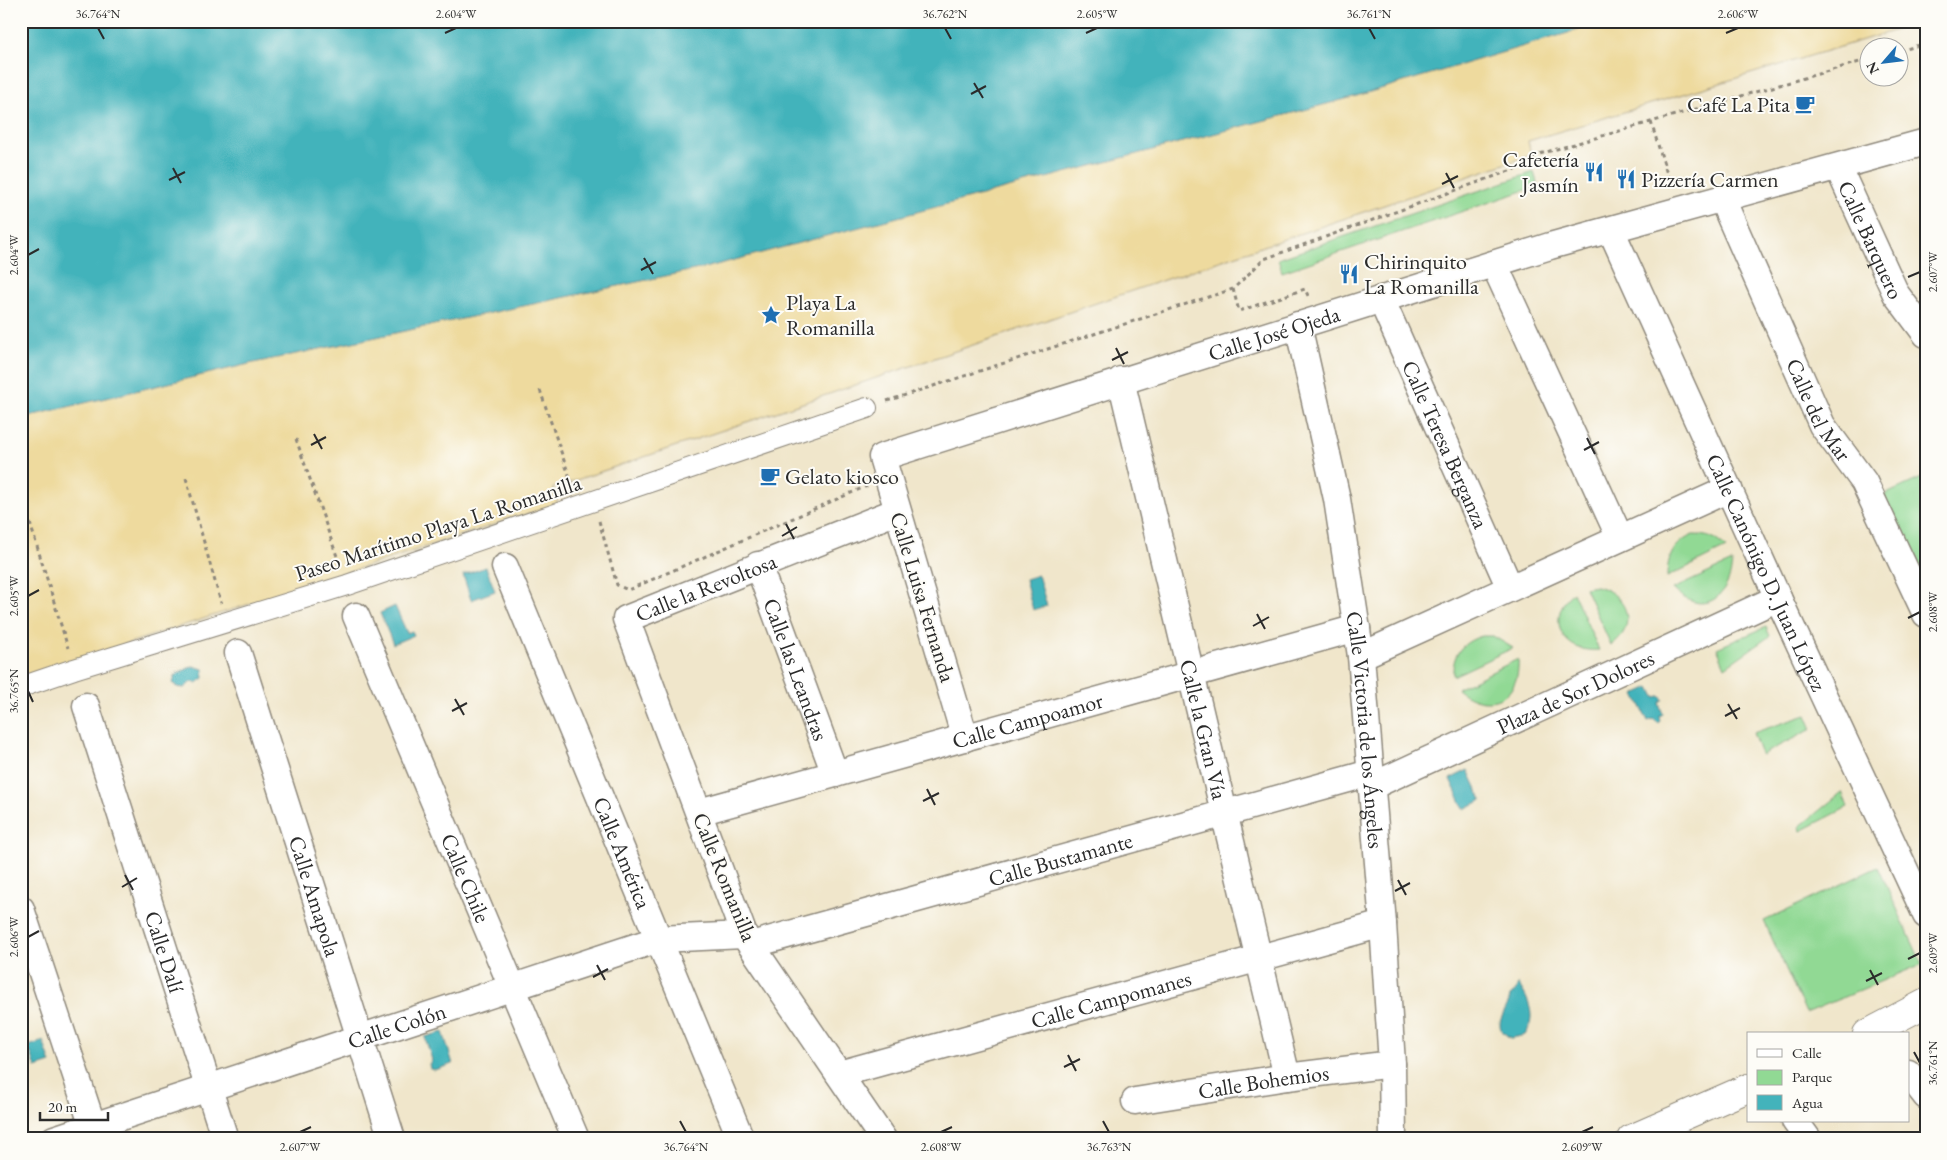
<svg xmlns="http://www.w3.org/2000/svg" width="1947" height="1160" viewBox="0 0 1947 1160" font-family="'EB Garamond',serif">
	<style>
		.green { fill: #91d994; stroke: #5e8260 }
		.sand { fill: #eeda9e; stroke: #8c8264 }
		.water { fill: #43b3bb; stroke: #376f73 }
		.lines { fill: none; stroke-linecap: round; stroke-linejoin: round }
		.pedestrian-casing { stroke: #8e887b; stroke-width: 22 }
		.minor-casing { stroke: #8e887b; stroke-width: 29 }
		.tertiary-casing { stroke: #8e887b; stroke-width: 30 }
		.path { stroke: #8e887b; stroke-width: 3; stroke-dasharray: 4 4; stroke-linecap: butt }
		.pedestrian { stroke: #fff; stroke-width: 20 }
		.minor { stroke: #fff; stroke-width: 26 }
		.tertiary { stroke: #fff; stroke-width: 28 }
		.ticks { fill: none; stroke: #2b2b2b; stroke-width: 2 }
		.labels { text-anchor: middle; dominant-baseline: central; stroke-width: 4; stroke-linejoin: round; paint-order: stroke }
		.poi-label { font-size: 22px; fill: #2b2b2b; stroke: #fdfcf7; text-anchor: start }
		.street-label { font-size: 22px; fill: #2b2b2b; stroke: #fdfcf7 }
		.neatline { fill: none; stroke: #2b2b2b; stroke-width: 2 }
		.ticks-label { font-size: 12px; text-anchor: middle; fill: #2b2b2b }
	</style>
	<rect width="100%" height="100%" fill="#fdfcf7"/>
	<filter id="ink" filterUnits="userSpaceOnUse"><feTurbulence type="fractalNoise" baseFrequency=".02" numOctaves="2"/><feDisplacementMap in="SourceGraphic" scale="10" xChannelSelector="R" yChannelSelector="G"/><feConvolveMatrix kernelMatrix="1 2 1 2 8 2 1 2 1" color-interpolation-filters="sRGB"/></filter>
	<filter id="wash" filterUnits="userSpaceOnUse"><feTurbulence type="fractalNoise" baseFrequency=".0096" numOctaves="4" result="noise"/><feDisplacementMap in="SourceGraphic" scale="20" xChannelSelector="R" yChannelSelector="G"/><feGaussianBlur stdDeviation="1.12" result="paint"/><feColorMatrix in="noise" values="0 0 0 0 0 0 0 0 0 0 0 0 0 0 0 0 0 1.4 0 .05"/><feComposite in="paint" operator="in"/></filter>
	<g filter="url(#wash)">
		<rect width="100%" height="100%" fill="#f0e6cb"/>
		<g class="green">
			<path d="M1534,172L1538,186L1282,272L1278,259Z"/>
			<path d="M1926,476V614L1873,500Z"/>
			<path d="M1693,535C1708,535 1716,538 1726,548L1667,577C1667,557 1674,543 1693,535Z"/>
			<path d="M1732,562C1730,598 1703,618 1673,589Z"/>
			<path d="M1596,586C1626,593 1640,626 1611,645L1585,588Z"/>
			<path d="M1573,592L1599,650C1561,654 1545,617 1573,592Z"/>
			<path d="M1766,627L1770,636L1725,667L1717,648Z"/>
			<path d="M1482,636H1493L1513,648L1453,676C1452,654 1462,642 1482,636Z"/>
			<path d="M1518,659C1521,700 1487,713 1457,689Z"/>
			<path d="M1806,715L1812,729L1761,755L1753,733Z"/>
			<path d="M1842,792L1848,807L1801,831L1799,827Z"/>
			<path d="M1878,867L1922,964L1806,1013L1764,921Z"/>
		</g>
		<path class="sand" d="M1608,21H1926L1528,141L1531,155L553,488L558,504L21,678V418L253,363L708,267L1353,97Z"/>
		<g class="water">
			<path d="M21,21H1608L1353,97L708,267L253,363L21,418Z"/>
			<path d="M486,567L495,591L471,600L463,575Z"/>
			<path d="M1038,575L1047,606L1033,610L1025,579Z"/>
			<path d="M395,606L407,633L412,631L414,635L393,644L380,613Z"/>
			<path d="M193,666L203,669L204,678L197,683L191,682L184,688L177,687L173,683L175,675Z"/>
			<path d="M1650,687L1655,697L1660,696L1663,699L1659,704L1663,714L1659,716L1660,721L1658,723L1653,719L1648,721L1635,694Z"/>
			<path d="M1468,770L1482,800L1464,809L1450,779Z"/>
			<path d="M1518,984C1529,999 1537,1018 1525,1035L1511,1038C1488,1026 1508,1013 1510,996L1516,991Z"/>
			<path d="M443,1032L453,1064L434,1070L430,1069L429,1064L432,1060L425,1037Z"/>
			<path d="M43,1041L51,1063L36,1068L31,1053L25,1055L23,1048Z"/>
		</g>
	</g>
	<g filter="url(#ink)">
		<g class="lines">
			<defs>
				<path id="pedestrian" d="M21,687L74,669L347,585L867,408"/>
				<g id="minor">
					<path id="s1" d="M1838,167L1896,294L1926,334"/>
					<path id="s2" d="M1722,199L1822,425L1864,482L1926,614"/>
					<path id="s3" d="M1611,230L1778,598L1926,915"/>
					<path d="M1494,264L1620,538"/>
					<path id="s4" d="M1381,299L1510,588"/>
					<path id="s5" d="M1298,325L1337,499L1361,656L1383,924L1392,1064L1393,1139"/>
					<path id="s6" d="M1121,380L1287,1077"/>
					<path id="s7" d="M758,565L835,774"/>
					<path id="s8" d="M505,567L741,1139"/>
					<path id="s9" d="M356,616L576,1139"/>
					<path id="s10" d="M238,653L392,1139"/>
					<path d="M1361,656L1729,489"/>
					<path id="s11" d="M86,706L225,1139"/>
					<path id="s12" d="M965,738L882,457L1550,246L1926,142"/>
					<path id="s13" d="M1372,786L1778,598"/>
					<path id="s14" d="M699,812L1357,628"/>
					<path d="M21,909L97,1139"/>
					<path id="s15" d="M751,945L1370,773"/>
					<path d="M1908,1073L1926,1096"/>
					<path id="s16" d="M839,1074L1383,924"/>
					<path id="s17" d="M1135,1101L1287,1077L1392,1064"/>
					<path d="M1795,1121L1808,1139"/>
					<path id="s18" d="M54,1139L659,939L744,935"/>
					<path id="s19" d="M883,1139L744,935L626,619L897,511"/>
				</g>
				<g id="tertiary">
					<path d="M1867,1034L1926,1003"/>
					<path d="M1631,1139L1748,1088"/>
				</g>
			</defs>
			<use href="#pedestrian" class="pedestrian-casing"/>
			<use href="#minor" class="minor-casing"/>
			<use href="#tertiary" class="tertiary-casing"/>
			<g class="path">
				<path d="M1900,51L1926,43"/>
				<path d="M1651,122L1671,187"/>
				<path d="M1233,289L1239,311L1305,289L1309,298"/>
				<path d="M540,390L573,487"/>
				<path d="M887,401L1233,289L1264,259L1529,164L1536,155L1870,59"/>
				<path d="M296,439L340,565"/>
				<path d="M186,478L221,603"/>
				<path d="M599,521L617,585L628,590L867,486"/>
				<path d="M30,523L68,648"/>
			</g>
			<use href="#pedestrian" class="pedestrian"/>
			<use href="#minor" class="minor"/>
			<use href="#tertiary" class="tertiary"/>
		</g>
	</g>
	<path class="ticks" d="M98,28L104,39M945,28L951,39M1369,28L1375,39M445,33L456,28M1086,33L1097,28M1726,33L1738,28M974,83L983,98M971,94L986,86M173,168L181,183M1446,173L1454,188M169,180L185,172M1442,184L1458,176M28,255L39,249M644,258L653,274M641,270L656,262M1908,277L1920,272M1116,348L1124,364M1112,360L1128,352M314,434L322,449M1587,438L1595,454M311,445L326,437M1584,450L1599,442M786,524L794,539M782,536L797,527M28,596L39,590M1257,614L1265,629M1908,618L1920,612M1253,626L1269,617M28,691L33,702M455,699L464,715M1728,704L1737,719M452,711L467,703M1725,716L1740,708M927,789L935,805M923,801L939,793M125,875L133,890M1398,880L1406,895M122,887L137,878M1395,891L1410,883M28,937L39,931M1908,959L1920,953M597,965L605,980M1870,970L1878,985M593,977L608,969M1866,981L1882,973M1914,1052L1920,1063M1068,1055L1076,1071M1064,1067L1080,1059M680,1121L686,1132M1103,1121L1109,1132M300,1132L311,1127M941,1132L952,1127M1582,1132L1593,1127"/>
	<defs>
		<symbol id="cafe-bare" viewBox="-9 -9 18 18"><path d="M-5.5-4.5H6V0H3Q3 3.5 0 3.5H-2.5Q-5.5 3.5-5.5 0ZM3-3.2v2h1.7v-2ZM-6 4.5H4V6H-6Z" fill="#1f6fb2" stroke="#fdfcf7" stroke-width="2.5" paint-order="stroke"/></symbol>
		<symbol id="restaurant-bare" viewBox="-9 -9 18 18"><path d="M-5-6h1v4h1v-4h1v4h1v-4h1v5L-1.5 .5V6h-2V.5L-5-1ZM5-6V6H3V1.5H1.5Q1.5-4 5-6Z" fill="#1f6fb2" stroke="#fdfcf7" stroke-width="2.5" paint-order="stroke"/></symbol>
		<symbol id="sight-bare" viewBox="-9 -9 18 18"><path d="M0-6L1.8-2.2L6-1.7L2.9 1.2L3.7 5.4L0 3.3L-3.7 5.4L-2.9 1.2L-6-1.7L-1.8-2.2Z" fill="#1f6fb2" stroke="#fdfcf7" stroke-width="2.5" paint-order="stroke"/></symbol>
	</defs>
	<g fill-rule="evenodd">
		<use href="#cafe-bare" x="1791" y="90" width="28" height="28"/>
		<use href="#restaurant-bare" x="1580" y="158" width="28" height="28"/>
		<use href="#restaurant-bare" x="1612" y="165" width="28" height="28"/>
		<use href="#restaurant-bare" x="1335" y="260" width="28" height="28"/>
		<use href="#sight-bare" x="757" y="301" width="28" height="28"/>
		<use href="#cafe-bare" x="756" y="462" width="28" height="28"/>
	</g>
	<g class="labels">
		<g class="poi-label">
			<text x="1790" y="104" text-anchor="end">Café La Pita</text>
			<text x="1579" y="159" text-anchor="end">Cafetería<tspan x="1579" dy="25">Jasmín</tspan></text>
			<text x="1641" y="179">Pizzería Carmen</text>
			<text x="1364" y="261">Chirinquito<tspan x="1364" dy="25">La Romanilla</tspan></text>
			<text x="786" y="302">Playa La<tspan x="786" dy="25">Romanilla</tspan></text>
			<text x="785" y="476">Gelato kiosco</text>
		</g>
		<g class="street-label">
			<text stroke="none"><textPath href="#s1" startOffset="80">Calle Barquero</textPath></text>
			<text stroke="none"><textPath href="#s12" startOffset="704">Calle José Ojeda</textPath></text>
			<text stroke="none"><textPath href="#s2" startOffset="232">Calle del Mar</textPath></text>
			<text stroke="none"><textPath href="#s4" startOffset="159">Calle Teresa Berganza</textPath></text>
			<text transform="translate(438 528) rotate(-18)">Paseo Marítimo Playa La Romanilla</text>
			<text stroke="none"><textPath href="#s3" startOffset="376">Calle Canónigo D. Juan López</textPath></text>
			<text stroke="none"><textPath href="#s19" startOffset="670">Calle la Revoltosa</textPath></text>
			<text transform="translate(923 597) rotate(73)">Calle Luisa Fernanda</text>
			<text stroke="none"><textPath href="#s7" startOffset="111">Calle las Leandras</textPath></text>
			<text stroke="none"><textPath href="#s13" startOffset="224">Plaza de Sor Dolores</textPath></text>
			<text stroke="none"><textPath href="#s14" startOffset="341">Calle Campoamor</textPath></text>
			<text stroke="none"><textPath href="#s6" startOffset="359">Calle la Gran Vía</textPath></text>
			<text stroke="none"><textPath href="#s5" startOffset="411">Calle Victoria de los Ángeles</textPath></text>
			<text stroke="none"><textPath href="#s8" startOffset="309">Calle América</textPath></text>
			<text stroke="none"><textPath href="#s15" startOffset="321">Calle Bustamante</textPath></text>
			<text transform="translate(725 877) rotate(68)">Calle Romanilla</text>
			<text stroke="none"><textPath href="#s9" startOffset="284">Calle Chile</textPath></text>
			<text stroke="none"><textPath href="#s10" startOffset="255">Calle Amapola</textPath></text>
			<text stroke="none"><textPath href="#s11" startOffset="258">Calle Dalí</textPath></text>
			<text stroke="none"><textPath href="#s16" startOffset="282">Calle Campomanes</textPath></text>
			<text stroke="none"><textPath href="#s18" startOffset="361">Calle Colón</textPath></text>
			<text stroke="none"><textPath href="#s17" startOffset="130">Calle Bohemios</textPath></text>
		</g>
	</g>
	<rect width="1947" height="1160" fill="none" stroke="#fdfcf7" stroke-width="55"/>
	<rect x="1747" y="1032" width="162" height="90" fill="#fdfcf7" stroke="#a9a8a5"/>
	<rect x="1757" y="1049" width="25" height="8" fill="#ffffff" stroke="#a9a8a5"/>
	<text x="1792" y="1058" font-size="15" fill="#2b2b2b">Calle</text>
	<rect x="1757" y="1070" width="25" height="15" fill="#91d994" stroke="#a9a8a5"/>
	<text x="1792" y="1082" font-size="15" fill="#2b2b2b">Parque</text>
	<rect x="1757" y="1095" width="25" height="15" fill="#43b3bb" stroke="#a9a8a5"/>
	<text x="1792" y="1108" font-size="15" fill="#2b2b2b">Agua</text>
	<g transform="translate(1884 62) rotate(242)"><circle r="24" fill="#fdfcf7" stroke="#a9a8a5"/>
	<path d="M0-4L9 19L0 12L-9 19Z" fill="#1f6fb2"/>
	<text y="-8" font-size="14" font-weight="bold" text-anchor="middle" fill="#2b2b2b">N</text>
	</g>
	<path d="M40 1112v8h68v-8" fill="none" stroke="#2b2b2b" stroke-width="2.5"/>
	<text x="48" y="1112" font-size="15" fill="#2b2b2b" stroke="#fdfcf7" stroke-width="4" paint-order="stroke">20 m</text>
	<rect x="28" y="28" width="1892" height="1104" class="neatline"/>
	<g class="ticks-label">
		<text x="98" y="18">36.764°N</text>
		<text x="456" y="18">2.604°W</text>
		<text x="945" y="18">36.762°N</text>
		<text x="1097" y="18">2.605°W</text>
		<text x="1369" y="18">36.761°N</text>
		<text x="1738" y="18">2.606°W</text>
		<text transform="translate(14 255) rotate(-90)" y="4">2.604°W</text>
		<text transform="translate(1933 272) rotate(-90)" y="4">2.607°W</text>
		<text transform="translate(14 596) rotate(-90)" y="4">2.605°W</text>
		<text transform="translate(1933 612) rotate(-90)" y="4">2.608°W</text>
		<text transform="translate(14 691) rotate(-90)" y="4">36.765°N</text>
		<text transform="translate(14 937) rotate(-90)" y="4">2.606°W</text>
		<text transform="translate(1933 953) rotate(-90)" y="4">2.609°W</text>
		<text transform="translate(1933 1063) rotate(-90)" y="4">36.761°N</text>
		<text x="300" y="1151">2.607°W</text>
		<text x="686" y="1151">36.764°N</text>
		<text x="941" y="1151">2.608°W</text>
		<text x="1109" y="1151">36.763°N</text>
		<text x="1582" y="1151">2.609°W</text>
	</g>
</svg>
